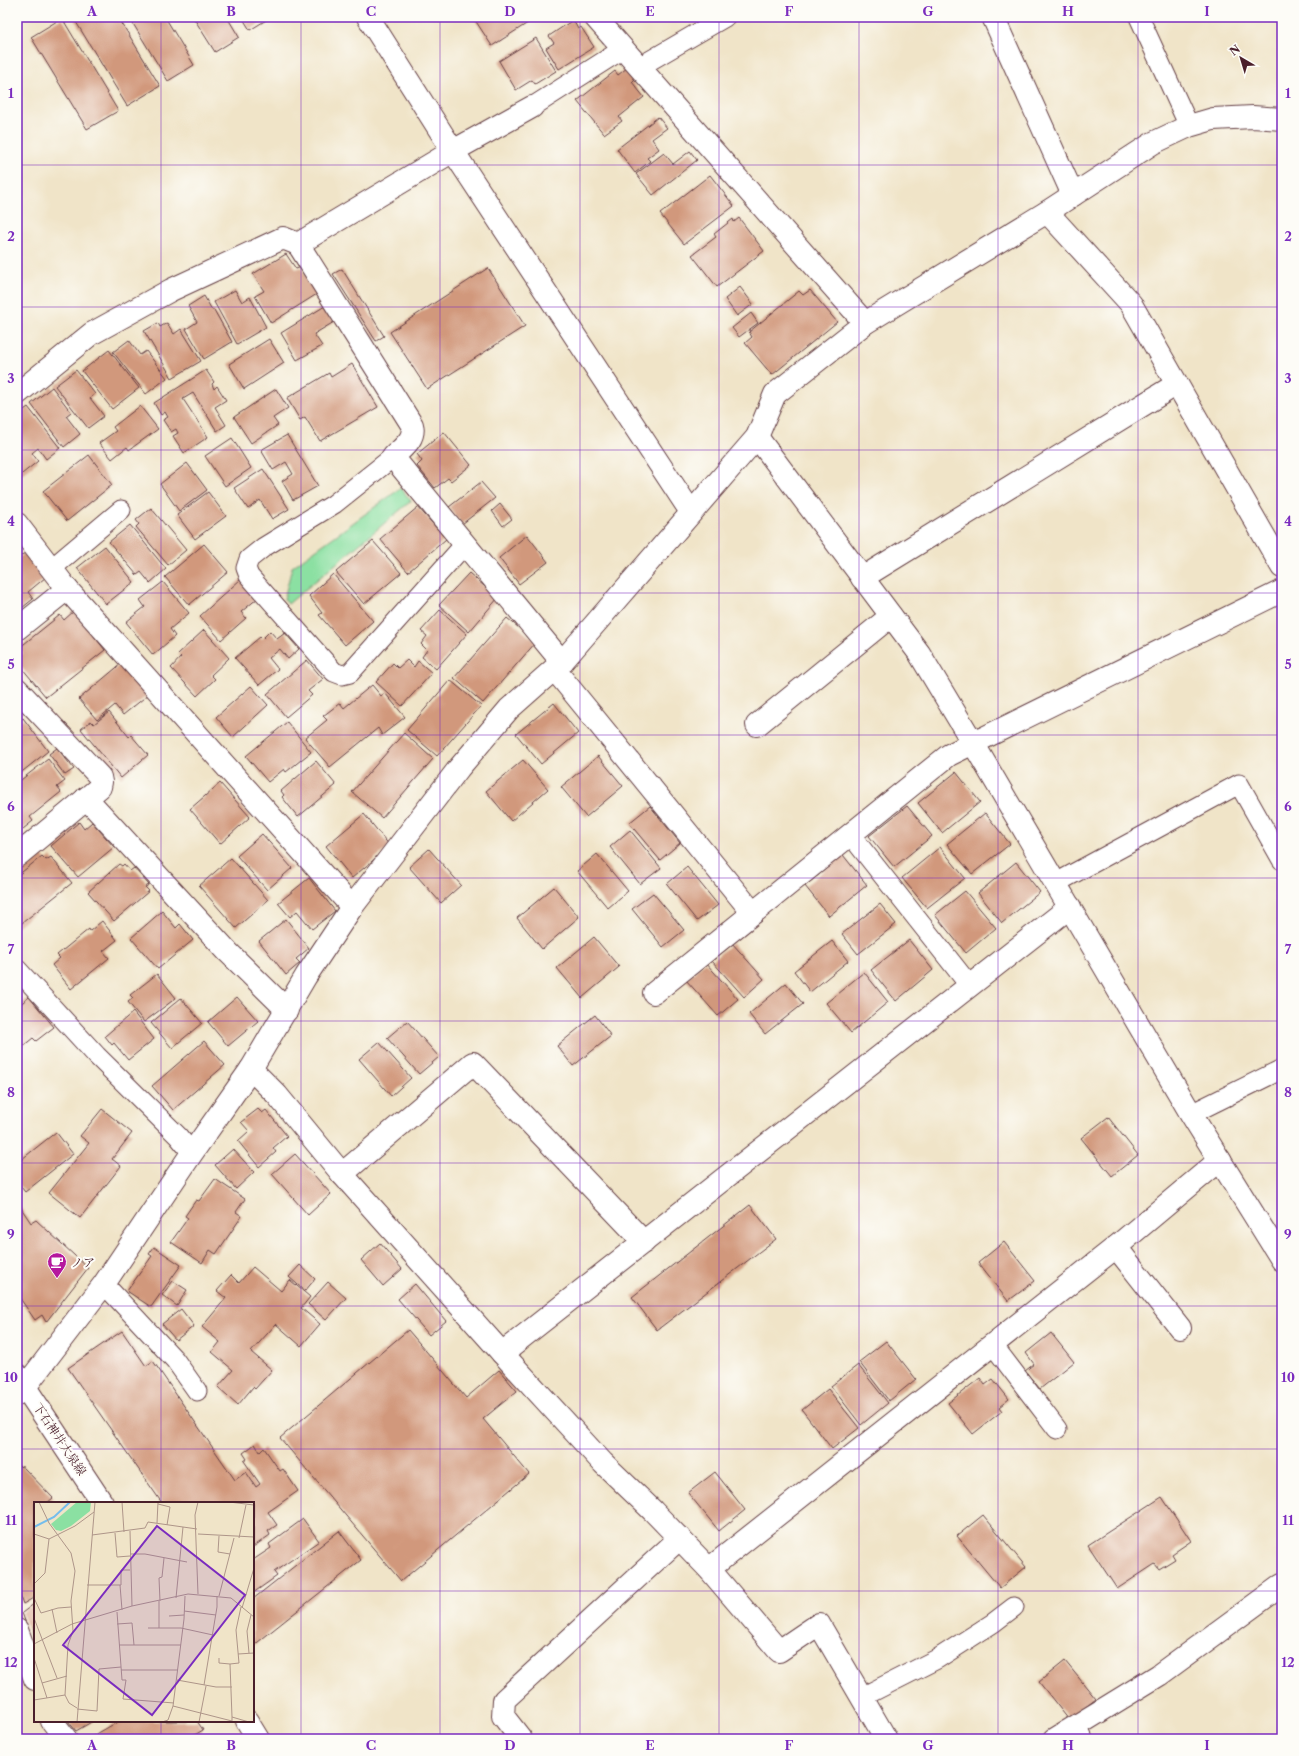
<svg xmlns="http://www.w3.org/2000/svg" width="1299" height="1756" viewBox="0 0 1299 1756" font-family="'Libre Caslon Text','Noto Serif JP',serif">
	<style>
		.green { fill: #8be0a2; stroke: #6a8066 }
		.building { fill: #d1987b }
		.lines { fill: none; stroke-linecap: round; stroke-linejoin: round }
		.lane-casing { stroke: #633d43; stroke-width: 21 }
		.street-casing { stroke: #633d43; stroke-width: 24 }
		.secondary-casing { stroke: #633d43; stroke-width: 24 }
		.lane { stroke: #fff; stroke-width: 19 }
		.street { stroke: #fff; stroke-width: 22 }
		.secondary { stroke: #fff; stroke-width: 22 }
		.grid { fill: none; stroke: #7b2cbf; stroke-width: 1; stroke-opacity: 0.55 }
		.labels { text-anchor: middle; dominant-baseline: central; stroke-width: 4; stroke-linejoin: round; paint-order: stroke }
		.poi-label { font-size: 12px; fill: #4a1f2b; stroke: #fdfcf7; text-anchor: start }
		.street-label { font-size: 12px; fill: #4a1f2b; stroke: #fdfcf7 }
		.inset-river { fill: none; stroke: #74bdec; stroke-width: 2 }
		.inset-road { fill: none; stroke: #ae9589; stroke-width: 1 }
		.view { fill: #7b2cbf; fill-opacity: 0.15; stroke: #7b2cbf; stroke-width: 2 }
		.inset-edge { fill: none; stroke: #4a1f2b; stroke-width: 2 }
		.neatline { fill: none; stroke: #7b2cbf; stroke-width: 1.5 }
		.grid-label { font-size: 13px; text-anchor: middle; font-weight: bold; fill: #7b2cbf }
	</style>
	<rect width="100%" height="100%" fill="#fdfcf7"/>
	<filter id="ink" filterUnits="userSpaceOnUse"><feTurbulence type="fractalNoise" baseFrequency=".025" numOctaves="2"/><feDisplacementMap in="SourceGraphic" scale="8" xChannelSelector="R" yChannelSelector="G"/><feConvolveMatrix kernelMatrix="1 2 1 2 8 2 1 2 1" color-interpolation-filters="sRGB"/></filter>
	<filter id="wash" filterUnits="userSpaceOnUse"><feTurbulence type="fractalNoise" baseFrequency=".012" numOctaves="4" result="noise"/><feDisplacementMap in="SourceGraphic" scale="16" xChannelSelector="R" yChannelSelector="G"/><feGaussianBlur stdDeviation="0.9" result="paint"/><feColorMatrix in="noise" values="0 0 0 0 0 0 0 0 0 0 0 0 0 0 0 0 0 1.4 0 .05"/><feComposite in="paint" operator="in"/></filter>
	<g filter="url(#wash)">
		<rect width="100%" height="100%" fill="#f0e4c8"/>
		<path class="green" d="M401,488L411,501L288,604L284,599L292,567Z"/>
		<g id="blocks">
			<g class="building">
				<path d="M73,17H118L160,86L127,106Z"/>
				<path d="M129,17H165L194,65L168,81Z"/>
				<path d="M193,17H227L239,37L215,52Z"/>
				<path d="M242,17H271L250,30Z"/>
				<path d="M473,17H537L492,46Z"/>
				<path d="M62,18L118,111L87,129L31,37Z"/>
				<path d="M573,20L578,29L581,27L594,47L559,69L546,48L554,43L549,36Z"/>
				<path d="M536,38L556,71L535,84L532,80L516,90L499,61Z"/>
				<path d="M627,68L635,79L632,82L644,97L619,117L622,121L604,134L577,101L615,71L618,75Z"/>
				<path d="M658,117L667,128L652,139L659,149L647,158L650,161L635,173L617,149Z"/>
				<path d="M690,151L697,160L653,195L636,174L664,153L673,164Z"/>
				<path d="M710,175L734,206L684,244L660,214Z"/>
				<path d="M739,218L764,251L717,287L692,255L716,237L714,234L733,219L734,222Z"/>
				<path d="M286,254L296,269L301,267L317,294L271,323L255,296L264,291L253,274Z"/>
				<path d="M488,268L525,326L427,389L390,332Z"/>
				<path d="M342,269L384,336L376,341L333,274Z"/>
				<path d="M740,287L753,304L737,316L725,299Z"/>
				<path d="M235,290L242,302L250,297L266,327L237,344L214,302Z"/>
				<path d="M810,290L837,322L772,375L745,343L752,337L749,332L799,291L803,295Z"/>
				<path d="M204,296L212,310H214L232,342L204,359L186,329L197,322L188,306Z"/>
				<path d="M325,306L334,322L314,334L322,346L297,360L281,333Z"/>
				<path d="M751,313L758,323L739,337L732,328Z"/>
				<path d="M158,323L160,327L167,323L174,334L181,329L201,361L172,378L144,331Z"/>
				<path d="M269,339L284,363L244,389L229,364Z"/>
				<path d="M129,340L140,355L146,351L167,378L146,394L113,352Z"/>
				<path d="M109,350L139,388L112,409L82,371Z"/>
				<path d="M352,364L378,407L320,441L305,417L300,420L287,398L329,373L331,377Z"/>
				<path d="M76,370L95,394L90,398L104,416L88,428L55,386Z"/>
				<path d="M206,370L214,382L212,384L214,389L217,386L226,400L215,407L226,425L217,431L193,393L183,399L208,437L184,453L173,436L178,433L176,429L171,432L163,420L168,417L165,412L161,415L154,403Z"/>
				<path d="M52,387L71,412L66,416L80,434L64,447L31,404Z"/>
				<path d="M276,389L288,408L273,418L278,425L251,443L234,417Z"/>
				<path d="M140,406L158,429L129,450L127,447L112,459L99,443L116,431L113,427Z"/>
				<path d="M28,407L60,448L46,459L38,448L32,453L38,461L17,478V415Z"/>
				<path d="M444,432L471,465L451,481L448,478L435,488L417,466L422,461L417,454Z"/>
				<path d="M287,435L318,486L293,500L282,481L293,474L286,462L273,470L261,450Z"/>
				<path d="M232,438L251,468L225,486L205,456Z"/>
				<path d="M89,455L112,485L67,521L43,491Z"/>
				<path d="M187,463L207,490L179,511L160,484Z"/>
				<path d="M263,469L289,509L272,519L260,500L248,509L234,488Z"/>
				<path d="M481,482L495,498L462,524L449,507Z"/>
				<path d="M208,492L226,516L195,539L177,515Z"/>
				<path d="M500,504L512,519L503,526L492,511Z"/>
				<path d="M418,507L446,539L408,572L380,539Z"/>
				<path d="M151,508L186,550L168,565L136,527L139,524L136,520Z"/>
				<path d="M130,525L166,569L150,583L141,572L137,575L109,542Z"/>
				<path d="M527,535L548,562L519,584L499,558Z"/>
				<path d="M373,541L401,573L364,604L336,572Z"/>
				<path d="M204,544L228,572L189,605L165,577Z"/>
				<path d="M105,546L134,582L106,604L77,568Z"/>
				<path d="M26,552L46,577L28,592L33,599L17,612V559Z"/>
				<path d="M469,573L498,598L469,632L439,605Z"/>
				<path d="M333,574L373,621L345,645L319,615L322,613L309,596Z"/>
				<path d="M241,579L258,598L241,612L246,618L221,640L200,616Z"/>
				<path d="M163,582L189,613L170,629L175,636L153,655L126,622L145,607L140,600Z"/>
				<path d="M440,610L467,634L436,669L422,657L427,650L421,644L427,636L421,631Z"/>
				<path d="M74,611L105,650L46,697L17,662V658L23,653L19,648L60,615L64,620Z"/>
				<path d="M507,618L536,642L483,703L454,678Z"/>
				<path d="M204,630L229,658L211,675L215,679L197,696L171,668L181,657L178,654Z"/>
				<path d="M270,631L277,639L285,633L299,649L288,659L280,649L269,658L278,669L259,685L235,658L260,637L262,639Z"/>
				<path d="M307,660L323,679L308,691L312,695L286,717L267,694Z"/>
				<path d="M407,660L414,667L418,661L432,673L402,706L376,682L393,663L398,668Z"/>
				<path d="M122,663L149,694L123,715L115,705L97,720L79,699Z"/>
				<path d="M450,680L481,706L437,756L407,730Z"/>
				<path d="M372,685L381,696L385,693L405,717L382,735L378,728L330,767L305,738L327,720L323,716L340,703L344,708Z"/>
				<path d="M251,686L268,705L233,737L216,717Z"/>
				<path d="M554,703L578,733L541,764L516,734Z"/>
				<path d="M109,712L129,737L131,735L148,755L121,778L81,729L91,721L94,724Z"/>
				<path d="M23,718L48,751L18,775L17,723Z"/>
				<path d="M287,722L311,752L286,772L284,769L268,782L246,756Z"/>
				<path d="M404,733L433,759L382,818L352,792Z"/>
				<path d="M57,748L74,769L65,775L49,754Z"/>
				<path d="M598,756L623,786L586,817L561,787Z"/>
				<path d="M48,759L65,781L57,787L61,792L30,817L33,821L18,833L17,783Z"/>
				<path d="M523,760L548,789L511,821L486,791Z"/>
				<path d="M316,761L336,785L298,817L282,797L284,795L281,791Z"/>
				<path d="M956,772L980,802L942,833L918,803Z"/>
				<path d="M220,783L250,817L220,844L190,809Z"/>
				<path d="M650,806L680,843L660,860L629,823Z"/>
				<path d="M907,806L932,836L894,867L869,836Z"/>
				<path d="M985,813L1010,844L972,874L947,844Z"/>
				<path d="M364,814L390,846L352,878L326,846Z"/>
				<path d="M79,822L84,829L92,822L114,847L78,877L51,846Z"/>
				<path d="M630,830L661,868L640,884L610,847Z"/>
				<path d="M262,834L292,868L267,890L237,856Z"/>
				<path d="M940,847L965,878L927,908L902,878Z"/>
				<path d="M429,849L461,885L441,903L409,867Z"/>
				<path d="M597,854L628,891L608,908L577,871Z"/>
				<path d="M843,855L867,885L829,916L805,886Z"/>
				<path d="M42,856L46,860L51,857L72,883L17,927V876Z"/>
				<path d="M231,858L268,900L236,928L199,886Z"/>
				<path d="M1016,862L1040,892L1002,923L978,893Z"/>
				<path d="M119,864L122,866L124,864L130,871L134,868L149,885L145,887L149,891L114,921L88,892Z"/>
				<path d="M687,867L718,905L697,921L667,884Z"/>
				<path d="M309,878L335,911L312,929L297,911L290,917L278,903Z"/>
				<path d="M554,887L579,917L542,949L517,918Z"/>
				<path d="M965,891L996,928L966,953L935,915Z"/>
				<path d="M653,893L684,930L663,947L632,909Z"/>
				<path d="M880,904L896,924L858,954L842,934Z"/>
				<path d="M162,911L176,928L180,924L193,940L158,969L131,938Z"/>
				<path d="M286,919L309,948L296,959L300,963L286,975L259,941Z"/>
				<path d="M102,921L117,940L103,951L109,958L71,989L52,965L60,958L57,955L89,929L90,931Z"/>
				<path d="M594,937L619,967L582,998L557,968Z"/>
				<path d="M909,940L933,970L896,1001L871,970Z"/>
				<path d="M832,941L848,961L810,992L794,971Z"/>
				<path d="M732,943L764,979L744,997L712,961Z"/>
				<path d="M705,962L738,999L718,1016L686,980Z"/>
				<path d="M864,972L888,1002L851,1033L826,1003Z"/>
				<path d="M157,974L176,998L144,1022L128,1002L133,998L130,995Z"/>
				<path d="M786,983L803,1004L765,1034L749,1014Z"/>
				<path d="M29,997L54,1027L36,1041L33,1038L18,1050L17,1007Z"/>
				<path d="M237,997L258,1021L228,1046L208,1022Z"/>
				<path d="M181,998L202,1023L172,1048L151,1023Z"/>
				<path d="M133,1012L154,1039L128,1060L114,1043L112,1045L105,1036Z"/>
				<path d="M595,1015L611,1036L573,1066L557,1046Z"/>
				<path d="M407,1021L439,1057L419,1074L387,1038Z"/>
				<path d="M204,1041L225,1065L173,1110L152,1086Z"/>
				<path d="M379,1042L411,1078L391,1096L359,1059Z"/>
				<path d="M102,1109L132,1133L112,1159L121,1166L80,1218L49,1193L89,1143L80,1136Z"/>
				<path d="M258,1109L262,1113L266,1110L287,1136L273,1148L276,1152L259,1167L238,1141L249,1131L241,1122Z"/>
				<path d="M1108,1117L1138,1155L1112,1176L1081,1138Z"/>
				<path d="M56,1132L73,1154L25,1192L17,1182V1163Z"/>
				<path d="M233,1149L254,1172L236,1189L215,1165Z"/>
				<path d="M295,1154L331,1194L308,1215L272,1174Z"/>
				<path d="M215,1179L245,1199L236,1212L242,1216L216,1254L210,1250L202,1263L171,1242L188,1218L185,1216L196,1200L199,1201Z"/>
				<path d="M17,1202L31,1223L36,1220L88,1268L46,1322L42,1315L35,1320L17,1294Z"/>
				<path d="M750,1205L776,1239L657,1330L632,1297Z"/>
				<path d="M1004,1242L1035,1281L1008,1301L978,1263Z"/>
				<path d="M380,1243L402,1269L383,1286L361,1260Z"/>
				<path d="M154,1247L181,1265L151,1307L127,1291L152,1256L149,1254Z"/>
				<path d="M300,1265L315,1279L305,1291L289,1277Z"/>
				<path d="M253,1267L281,1291L290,1280L310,1297L301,1308L320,1324L301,1346L276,1324L251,1352L272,1370L255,1389L253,1387L238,1405L218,1387L233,1370L212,1352L220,1342L202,1327L226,1298L217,1291L231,1275L239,1283Z"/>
				<path d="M173,1281L187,1290L177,1306L162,1295Z"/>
				<path d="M328,1282L346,1298L326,1320L308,1304Z"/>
				<path d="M415,1284L446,1321L429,1335L398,1299Z"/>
				<path d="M181,1309L194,1326L176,1340L162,1324Z"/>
				<path d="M408,1330L466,1398L499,1370L517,1391L483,1419L529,1474L401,1581L280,1438Z"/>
				<path d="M122,1331L146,1366L153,1361L235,1480L246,1472L256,1487L260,1484L244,1461L247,1459L243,1453L255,1444L260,1452L264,1448L280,1471L283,1469L298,1491L268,1512L277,1525L268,1531L270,1535L253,1547V1503H162L68,1368Z"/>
				<path d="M1051,1333L1074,1362L1040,1389L1025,1371L1034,1364L1026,1353Z"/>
				<path d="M886,1341L916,1379L889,1401L859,1362Z"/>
				<path d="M858,1365L888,1403L861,1425L831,1386Z"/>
				<path d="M980,1378L985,1385L993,1379L1009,1399L999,1407L1002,1411L973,1434L948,1403Z"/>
				<path d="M828,1389L859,1428L832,1449L802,1410Z"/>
				<path d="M17,1466L23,1467L53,1498L47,1503H35V1597L23,1604L17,1588Z"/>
				<path d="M715,1472L745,1510L719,1531L688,1493Z"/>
				<path d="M1162,1497L1191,1541L1172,1554L1175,1559L1159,1569L1155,1564L1117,1589L1088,1545Z"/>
				<path d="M983,1515L1026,1567L1000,1588L957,1536Z"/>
				<path d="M303,1519L319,1541L274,1572L277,1576L253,1593V1560L271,1548L269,1544Z"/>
				<path d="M339,1531L361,1560L253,1646V1599Z"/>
				<path d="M35,1603V1647L22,1613Z"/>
				<path d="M1065,1661L1096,1699L1069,1720L1039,1682Z"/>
				<path d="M68,1721H93L76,1731Z"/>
				<path d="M119,1721H197L203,1730L188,1739H88Z"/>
			</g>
		</g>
	</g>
	<g filter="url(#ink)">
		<use href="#blocks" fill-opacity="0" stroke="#633d43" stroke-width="1"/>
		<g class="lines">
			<defs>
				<g id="lane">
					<path d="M1139,17L1189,126"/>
					<path d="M639,67L725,17"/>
					<path d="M532,107L623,49"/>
					<path d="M393,457L334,504L264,547L249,559L246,568L249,576L334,672L342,675L350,673L465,544"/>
					<path d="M51,569L121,510"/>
					<path d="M850,834L970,986"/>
					<path d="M1056,883L1239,784L1282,860"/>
					<path d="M17,969L97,1056L178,1136L192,1153"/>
					<path d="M1191,1114L1282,1069"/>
					<path d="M104,1284L175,1360L197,1391"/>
					<path d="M993,1345L1057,1429"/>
					<path d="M862,1697L937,1659L993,1623L1014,1607"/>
					<path d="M1077,1726L1083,1739"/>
				</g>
				<g id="street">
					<path d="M368,17L453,151L691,512"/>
					<path d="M595,17L865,323"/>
					<path d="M993,17L1073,195"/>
					<path d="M1047,212L1131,304L1282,567"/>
					<path d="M298,244L412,425C416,439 402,448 393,457L562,662"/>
					<path d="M17,394L91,334L171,290L283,238L298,244L453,151L532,107"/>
					<path d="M757,437L919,653L973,743L1191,1114L1282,1260"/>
					<path d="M17,524L67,589L352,907"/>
					<path d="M862,578L1177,384"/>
					<path d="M17,629L67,589"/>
					<path d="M555,670L753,913"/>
					<path d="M17,689L100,777L101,782L100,787L17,856"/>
					<path d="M757,725L891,616"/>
					<path d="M86,798L228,952L287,1010"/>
					<path d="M654,993L949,755L1282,591"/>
					<path d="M251,1069L277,1095L342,1174L502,1353L603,1463L653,1511L709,1569L779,1651L819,1624L886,1739"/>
					<path d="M342,1174L473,1063L644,1242"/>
					<path d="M1116,1247L1180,1328"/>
					<path d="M502,1353L1070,907"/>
					<path d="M17,1394L25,1387L104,1284L192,1153L251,1069L306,976L352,907L459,768L509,709L562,662L757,437L775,394L865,323L1047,212L1153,143L1189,126L1213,119L1253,117L1282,119"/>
					<path d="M709,1569L1116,1247L1220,1160"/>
					<path d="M17,1630L35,1679"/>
					<path d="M52,1721L66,1739"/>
					<path d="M521,1739L503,1716L504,1700L680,1538"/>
					<path d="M1055,1739L1159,1675L1282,1585"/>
				</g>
				<g id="secondary">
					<path d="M17,1375L102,1503"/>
					<path d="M247,1721L258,1739"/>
				</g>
			</defs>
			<use href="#lane" class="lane-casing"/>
			<use href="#street" class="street-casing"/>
			<use href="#secondary" class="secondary-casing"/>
			<use href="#lane" class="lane"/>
			<use href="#street" class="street"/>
			<use href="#secondary" class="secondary"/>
		</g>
	</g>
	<path class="grid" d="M161,17V1503M301,17V1739M440,17V1739M580,17V1739M719,17V1739M859,17V1739M998,17V1739M1138,17V1739M17,165H1282M17,307H1282M17,450H1282M17,593H1282M17,735H1282M17,878H1282M17,1021H1282M17,1163H1282M17,1306H1282M17,1449H1282M17,1591H35M253,1591H1282M161,1721V1739"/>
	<defs>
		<symbol id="cafe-pin" viewBox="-11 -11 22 30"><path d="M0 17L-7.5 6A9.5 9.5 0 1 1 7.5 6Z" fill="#b5179e" stroke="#fdfcf7"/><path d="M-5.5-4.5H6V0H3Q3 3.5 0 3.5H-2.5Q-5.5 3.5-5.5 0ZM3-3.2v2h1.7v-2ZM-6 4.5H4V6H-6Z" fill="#fff"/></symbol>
	</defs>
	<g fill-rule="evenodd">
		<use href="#cafe-pin" x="46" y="1251" width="22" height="30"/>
	</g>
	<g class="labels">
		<g class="poi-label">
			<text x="71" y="1262">ノア</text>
		</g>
		<g class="street-label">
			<text transform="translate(60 1439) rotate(56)">下石神井大泉線</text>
		</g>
	</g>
	<g transform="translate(34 1502)">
		<rect width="220" height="220" fill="#f0e4c8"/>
		<path d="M43,0H57L56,9L37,24L27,29L22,28L17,22Z" fill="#8be0a2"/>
		<path class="inset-river" d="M0,25L20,15L36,0"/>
		<path class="inset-road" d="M5,0L15,21L37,51L41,69L37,99L39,129L34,143L31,193L35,201L43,206M88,0L90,30M164,0L161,13L164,92M195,0L220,3M124,2L136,5L133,23M123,21L124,0M96,29L98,104M81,31L83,55L96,54M0,32L15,37M164,32L220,35M58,33L111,26L114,20L163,27M185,34L184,50L196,52M205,36L212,3M96,52H111L153,60M0,82L11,71L15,37L41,24L60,10M53,83H87V68H96M86,83L88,108M185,94L200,36M0,96L7,111L24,106L37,105M142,96L149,25M125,99V126M126,99L125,76L128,75L130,56M207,105L202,128L205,161L196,162L198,215L215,220M208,106L220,66M18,107L23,131M150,109L182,113M83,110L88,178H92L89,197L140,201M135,114L150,113M0,116L23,176M83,122L98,121L100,143M114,126H147L179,133M0,142L38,122L98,104L154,92L197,96L220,115M85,143H147M215,151L213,129L217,113M204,152L220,151M0,156L13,196M185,156V161L196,162M87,168H144M143,178L182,185H198M8,181L33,174M170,183L183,105V94M0,198L31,193M139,204L198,219V215M43,207L63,209L65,167L87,165M43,220L61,0M128,220L134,218L139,204L150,117L151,94M165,220L172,184"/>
		<path class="view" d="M123,24L211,93L118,213L29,143Z"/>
		<rect width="220" height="220" class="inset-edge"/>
	</g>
	<rect width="1299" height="1756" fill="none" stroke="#fdfcf7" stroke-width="44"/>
	<g transform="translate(1241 58) rotate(322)" stroke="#fdfcf7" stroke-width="3" paint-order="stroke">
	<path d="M0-3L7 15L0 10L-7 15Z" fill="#4a1f2b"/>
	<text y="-6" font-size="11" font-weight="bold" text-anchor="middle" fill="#4a1f2b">N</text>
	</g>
	<rect x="22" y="22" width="1255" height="1712" class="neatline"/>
	<g class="grid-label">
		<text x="92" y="16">A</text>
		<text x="231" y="16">B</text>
		<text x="371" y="16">C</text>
		<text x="510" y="16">D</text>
		<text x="650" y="16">E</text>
		<text x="789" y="16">F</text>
		<text x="928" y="16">G</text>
		<text x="1068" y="16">H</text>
		<text x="1207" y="16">I</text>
		<text x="11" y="98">1</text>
		<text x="1288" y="98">1</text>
		<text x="11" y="241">2</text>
		<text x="1288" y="241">2</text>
		<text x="11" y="383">3</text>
		<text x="1288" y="383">3</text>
		<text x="11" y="526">4</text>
		<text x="1288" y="526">4</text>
		<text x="11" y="669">5</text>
		<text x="1288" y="669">5</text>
		<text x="11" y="811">6</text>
		<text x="1288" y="811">6</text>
		<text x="11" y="954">7</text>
		<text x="1288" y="954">7</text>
		<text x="11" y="1097">8</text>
		<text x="1288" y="1097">8</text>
		<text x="11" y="1239">9</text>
		<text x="1288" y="1239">9</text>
		<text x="11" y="1382">10</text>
		<text x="1288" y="1382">10</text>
		<text x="11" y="1525">11</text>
		<text x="1288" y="1525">11</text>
		<text x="11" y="1667">12</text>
		<text x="1288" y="1667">12</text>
		<text x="92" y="1750">A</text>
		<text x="231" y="1750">B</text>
		<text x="371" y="1750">C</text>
		<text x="510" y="1750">D</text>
		<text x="650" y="1750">E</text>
		<text x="789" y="1750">F</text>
		<text x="928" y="1750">G</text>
		<text x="1068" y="1750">H</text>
		<text x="1207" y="1750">I</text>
	</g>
</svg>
